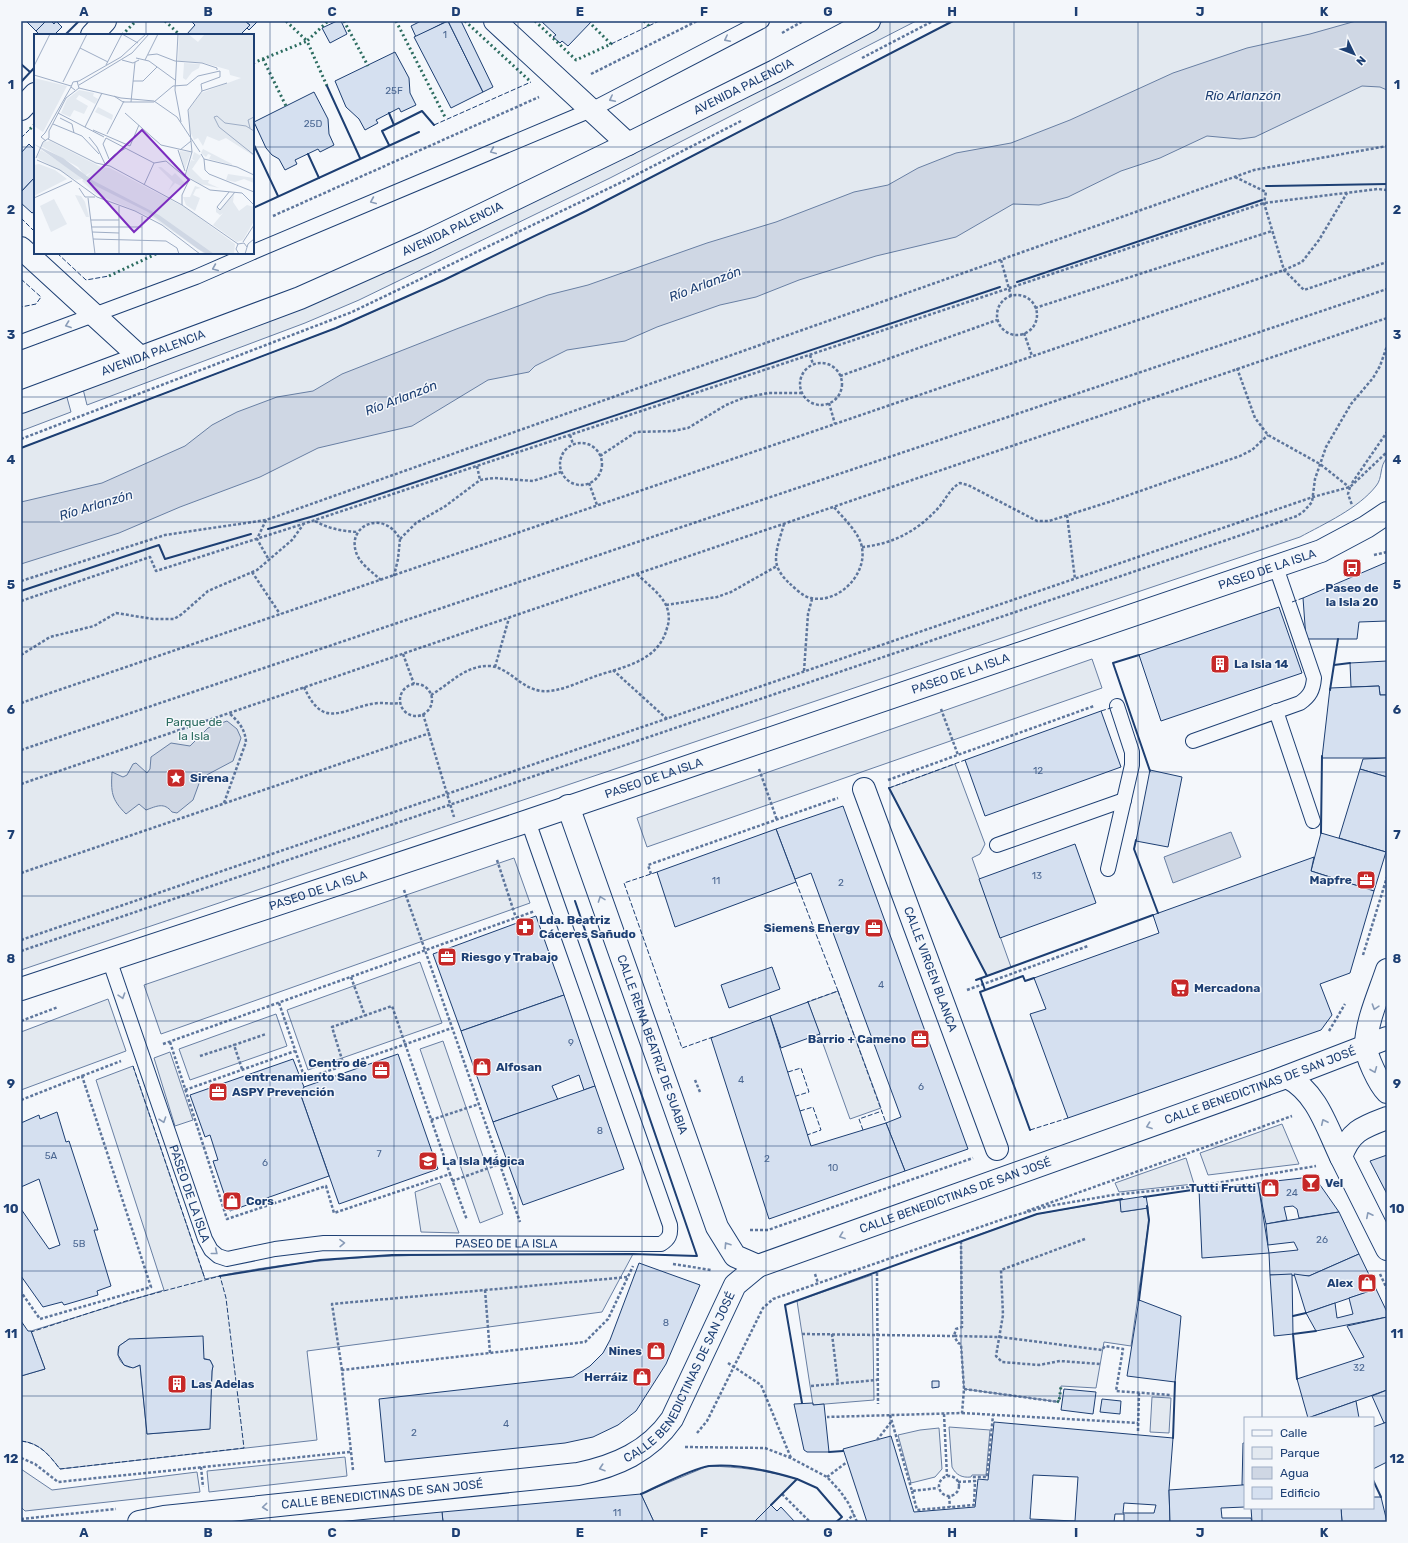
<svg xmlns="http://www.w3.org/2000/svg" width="1408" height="1543" viewBox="0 0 1408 1543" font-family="Rubik,sans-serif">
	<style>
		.green { fill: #e3e9f0; stroke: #687fa3; fill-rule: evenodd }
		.water { fill: #cfd7e4; stroke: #687fa3 }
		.building { fill: #d5e0f0; stroke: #1d3f73; fill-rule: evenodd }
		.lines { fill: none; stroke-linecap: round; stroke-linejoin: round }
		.lane-casing { stroke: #1d3f73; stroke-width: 16 }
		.street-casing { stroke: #1d3f73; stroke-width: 24 }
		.highway-casing { stroke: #1d3f73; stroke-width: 24 }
		.path { stroke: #5e769c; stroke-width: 2.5; stroke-dasharray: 3 2; stroke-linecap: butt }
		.lane { stroke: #f4f7fb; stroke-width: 14 }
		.street { stroke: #f4f7fb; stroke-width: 22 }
		.highway { stroke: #f4f7fb; stroke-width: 22 }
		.hedge { stroke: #2c6c60; stroke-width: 3; stroke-dasharray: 2 3; stroke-linecap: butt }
		.fence { stroke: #1d3f73; stroke-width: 1; stroke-dasharray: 5 2; stroke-linecap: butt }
		.wall { stroke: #1d3f73; stroke-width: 2 }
		.oneway { stroke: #889bb7 }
		.grid { fill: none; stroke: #1d3f73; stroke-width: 1; stroke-opacity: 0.55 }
		.labels { text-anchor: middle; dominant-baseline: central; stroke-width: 3; stroke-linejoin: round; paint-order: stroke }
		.number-label { font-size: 10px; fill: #4b6792 }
		.street-label { font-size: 12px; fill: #1d3f73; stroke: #f4f7fb }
		.poi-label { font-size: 12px; font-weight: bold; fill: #1d3f73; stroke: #f4f7fb; text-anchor: start }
		.park-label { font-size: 12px; fill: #2c6c60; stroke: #f4f7fb }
		.water-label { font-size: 13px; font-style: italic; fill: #1d3f73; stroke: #f4f7fb }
		.inset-road { fill: none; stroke: #9eadc5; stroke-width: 1 }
		.view { fill: #7b2cbf; fill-opacity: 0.15; stroke: #7b2cbf; stroke-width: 2 }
		.inset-edge { fill: none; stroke: #1d3f73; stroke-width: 2 }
		.neatline { fill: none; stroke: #1d3f73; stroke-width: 1.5 }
		.grid-label { font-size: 13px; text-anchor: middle; font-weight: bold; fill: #1d3f73 }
	</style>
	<rect width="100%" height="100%" fill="#f4f7fb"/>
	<g class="green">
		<path d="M884,21H916L610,178L359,300L305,323L87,405L83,389L632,152Z"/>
		<path d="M953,21H1387V458C1379,466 1383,478 1376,486C1359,508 1324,524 1300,537L21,970V448L339,327L444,280L592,208Z"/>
		<path d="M66,394L71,412L21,431V409Z"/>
		<path d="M1092,659L1102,688L647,847L637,818Z"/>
		<path d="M955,764L985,844L980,854L972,858L1011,967L987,976L889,788Z"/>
		<path d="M514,858L530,903L161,1034L144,985Z"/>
		<path d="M420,962L442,1023L308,1070L287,1010Z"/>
		<path d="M838,991L881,1108L850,1119L808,1002Z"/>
		<path d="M108,999L126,1051L21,1090V1032Z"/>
		<path d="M276,1014L287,1046L190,1080L179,1049Z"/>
		<path d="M443,1041L503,1214L480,1223L420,1049Z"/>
		<path d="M170,1052L193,1120L175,1126L154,1058Z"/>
		<path d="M133,1066L205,1279C346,1247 489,1256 633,1254L602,1312L307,1351L317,1440L60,1469C49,1455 40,1443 21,1441V1376L45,1369L31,1331L164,1290L96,1080ZM129,1339L210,1360L213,1366L212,1371L209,1429L147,1434L140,1365C127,1373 114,1360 119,1346Z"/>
		<path d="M1282,1124L1299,1164L1208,1175L1200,1153Z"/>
		<path d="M1186,1158L1194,1184L1119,1192L1115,1183Z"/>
		<path d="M440,1183L459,1233L421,1232L415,1192Z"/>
		<path d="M1120,1200L1122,1212L1148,1208L1149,1220L1131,1346L1104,1342L1096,1388L1061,1386L1059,1402L964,1389L961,1344V1241L1037,1214Z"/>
		<path d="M872,1275L874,1400L813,1405L797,1301Z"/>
		<path d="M1152,1397L1171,1398L1169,1433L1150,1432Z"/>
		<path d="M949,1427L990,1430L986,1475H972L971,1477C962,1478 956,1475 952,1467Z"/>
		<path d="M939,1428L942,1469L935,1477L911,1483L898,1435L920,1430Z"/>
		<path d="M345,1457L347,1476L209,1492L207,1471Z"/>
		<path d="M708,1466C739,1467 767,1470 797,1479L754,1522H654L641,1494Z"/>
		<path d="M21,1469L52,1490L197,1472L200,1492L25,1511L21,1507Z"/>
	</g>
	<g class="water">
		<path d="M1356,21H1387V90L1380,87L1362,86L1255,137L1240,139L1207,136L1160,158L1121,171L1068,197L1039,205L1013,204L956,237L876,256L799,280L756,297L720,305L657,327L625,341L567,350L535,366L529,372L488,380L412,426L318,448L260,477L180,507L119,533L21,564V502L102,483L185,446L212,425L237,412L277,397L313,391L342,374L459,328L548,295L588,285L707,243L776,222L854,192L888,185L918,168L956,153L1011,143L1070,120L1173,73L1247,48L1310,34Z"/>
		<path d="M227,721L237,729L241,738L233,761L201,778L193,800L177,813L172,812C164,802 157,806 146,810L139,804L126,814C111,799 111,792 112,772L123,777L127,775L133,764L136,763L147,773L150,769L151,757L171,743L190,746L208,728Z"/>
		<path d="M1231,832L1241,857L1173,883L1164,857Z"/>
	</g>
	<g class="building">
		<path d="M26,21H46L36,31Z"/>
		<path d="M46,21H51L54,24L56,21L62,27L54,35H40L36,31Z"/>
		<path d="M191,21H245L250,25L240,35H189L187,34L195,25Z"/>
		<path d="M245,21H258L249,30L247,28L250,25Z"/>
		<path d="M337,21H341L347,34L330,43L322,28Z"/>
		<path d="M421,21H447L416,37L411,26Z"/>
		<path d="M448,21L483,92L451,108L414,37Z"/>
		<path d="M448,21H461L493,87L483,92Z"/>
		<path d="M541,21H592L568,46L562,41L560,43L553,37L556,35Z"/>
		<path d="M395,52L409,78L410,93L416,105L401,112L399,108L376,120L378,123L365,130L359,119L346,107L335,81Z"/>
		<path d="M314,92L328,119L329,134L334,145L320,152L318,149L295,160L297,164L285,170L279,159L272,155L266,148L254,122Z"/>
		<path d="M29,144L35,150V177L21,192V153Z"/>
		<path d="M35,177V211L32,213L21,203V192Z"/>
		<path d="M1387,562V621L1359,622L1357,639H1306L1303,598Z"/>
		<path d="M1279,607L1302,673L1161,721L1139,655Z"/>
		<path d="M1387,661V695H1380L1379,686L1351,687L1350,663Z"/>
		<path d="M1379,686L1380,695H1387V758H1322L1330,688Z"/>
		<path d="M1101,711L1121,767L985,816L965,760Z"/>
		<path d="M1387,758V777L1360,769L1363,759Z"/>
		<path d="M1360,769L1387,777L1386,852L1339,838Z"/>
		<path d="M1150,770L1182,777L1168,847L1136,841Z"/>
		<path d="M843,806L968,1149L905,1171L886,1123L901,1117L811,873L795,879L776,829Z"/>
		<path d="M776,829L796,882L675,927L657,872Z"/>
		<path d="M1321,833L1386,852L1374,891L1311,871Z"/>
		<path d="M1075,844L1096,903L1000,938L979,879Z"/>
		<path d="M1314,857L1311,871L1374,891L1350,973L1320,984L1332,1015L1321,1030L1068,1118L1030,1014L1046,1009L1034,978L1159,933L1153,915Z"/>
		<path d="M536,916L564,995L461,1031L433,954Z"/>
		<path d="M772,967L780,989L729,1008L721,985Z"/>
		<path d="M564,995L595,1086L584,1090L579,1075L552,1086L558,1100L493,1122L461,1031Z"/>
		<path d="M808,1002L820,1034L781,1048L770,1016Z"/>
		<path d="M770,1016L811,1146L886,1123L905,1171L769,1219L711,1038Z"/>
		<path d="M398,1054L438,1169L339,1204L300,1093L304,1087Z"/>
		<path d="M293,1059L304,1087L300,1093L329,1176L230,1211L213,1161L218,1160L210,1135L205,1137L190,1095Z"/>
		<path d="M595,1086L624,1169L523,1205L493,1122Z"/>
		<path d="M57,1112L66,1142L69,1141L98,1230H94L111,1286L97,1291L98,1295L64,1305L62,1302L43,1307L21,1276V1209L49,1249L60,1245L39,1179L21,1187V1123L39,1115L40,1119Z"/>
		<path d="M1387,1155V1194L1370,1161Z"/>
		<path d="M1311,1177L1318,1182L1339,1212L1299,1218L1297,1209L1293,1206L1284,1207L1287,1220L1266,1224L1258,1183Z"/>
		<path d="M1258,1183L1269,1253L1202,1258L1199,1189Z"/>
		<path d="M1146,1196L1148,1208L1121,1212L1120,1200Z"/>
		<path d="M1339,1212L1359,1254L1309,1276L1270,1275L1269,1253L1298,1250L1294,1242L1268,1245L1266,1224Z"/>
		<path d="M1359,1254L1376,1289L1306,1313L1294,1274L1309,1276Z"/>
		<path d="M639,1263L700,1285L666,1364L636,1411L618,1425L593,1437L565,1443L385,1462L379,1399L573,1377L590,1366L603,1353L610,1340Z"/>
		<path d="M1292,1274L1293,1334L1274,1336L1270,1275Z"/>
		<path d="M1376,1289L1387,1312V1317L1316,1331L1306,1313L1335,1303L1337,1318L1353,1314L1349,1298Z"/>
		<path d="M1139,1300L1181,1316L1175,1382L1127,1376Z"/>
		<path d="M1387,1317V1390L1308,1418L1297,1379L1364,1357L1347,1326Z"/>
		<path d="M21,1321L28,1331H31L45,1369L21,1376Z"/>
		<path d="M203,1336L204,1359L210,1360L213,1366L212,1371L210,1429L147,1434L140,1365L133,1368L124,1365L118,1355L119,1346L129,1339Z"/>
		<path d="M932,1381H939V1387L932,1388Z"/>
		<path d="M1064,1389L1096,1392L1093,1414L1061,1410Z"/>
		<path d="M1387,1390V1422L1384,1423L1372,1396Z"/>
		<path d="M1102,1399L1121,1401L1120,1414L1100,1412Z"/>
		<path d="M1356,1401L1359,1418H1308Z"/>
		<path d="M813,1403V1405L824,1404L829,1452H807L804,1450L794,1404Z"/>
		<path d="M994,1422L1173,1438L1169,1490L1170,1522H1124V1514H1115L1114,1522H867L843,1449L891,1436L914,1512L975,1507L978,1479L988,1480ZM1033,1475L1078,1477L1075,1521L1030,1519ZM1124,1503L1156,1505L1154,1513H1123Z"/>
		<path d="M1387,1422V1462L1373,1469V1427Z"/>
		<path d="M1243,1443H1245V1485H1242Z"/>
		<path d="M1242,1485H1245V1507L1221,1508L1222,1518H1251L1252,1522H1170L1169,1490Z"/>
		<path d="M641,1494L654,1522H443L442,1512Z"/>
		<path d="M1373,1497H1381L1387,1522H1342L1341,1508H1373Z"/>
		<path d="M771,1505L777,1511L781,1507L795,1522H754Z"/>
		<path d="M1251,1508H1341L1342,1522H1252Z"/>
		<path d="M442,1512L443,1522H337Z"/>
	</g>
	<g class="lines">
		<defs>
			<g id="lane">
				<path d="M253,252L591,110L762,21"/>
				<path d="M21,342L196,277L251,253"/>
				<path d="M1276,711L1313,821"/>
				<path d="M1193,741L1300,703C1310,696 1313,690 1314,678L1276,567"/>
				<path d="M997,845L1124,800"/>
				<path d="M1108,869L1132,765V752L1117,706"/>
				<path id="s1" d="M109,959L205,1239L211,1250L218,1256L227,1259L275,1249L324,1243L661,1244C669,1239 671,1235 670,1225L528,821"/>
			</g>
			<g id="street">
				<path d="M495,21L628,144"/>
				<path d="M92,35L105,21"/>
				<path d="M21,109L35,94"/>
				<path d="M21,248L141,358"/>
				<path id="s2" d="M864,789L997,1149"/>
				<path id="s3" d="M568,806L717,1227L735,1256L758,1266"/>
				<path d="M1387,970C1379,994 1367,1020 1366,1044C1365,1055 1379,1084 1387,1092"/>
				<path id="s4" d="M21,989L528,821L1321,551L1366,527L1387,513"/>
				<path d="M1287,1077C1317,1092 1327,1128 1341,1157"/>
				<path d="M1387,1118C1363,1127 1350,1131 1341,1157L1387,1249"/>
				<path id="s5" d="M139,1522L164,1517L578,1474C616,1466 649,1452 672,1419L735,1285L758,1266L1278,1080L1387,1038"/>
			</g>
			<g id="highway">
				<path id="s6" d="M21,402L300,298L426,242L628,144L775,71L869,21"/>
			</g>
		</defs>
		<use href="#lane" class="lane-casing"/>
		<use href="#street" class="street-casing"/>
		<use href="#highway" class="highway-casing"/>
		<g class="path">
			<path d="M782,33L803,21"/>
			<path d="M862,58L933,21"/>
			<path d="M591,74L697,21"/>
			<path d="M1235,177L1266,192L1264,203L1284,270L1304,290L1387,262"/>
			<path d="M273,216L539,97"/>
			<path d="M1001,260L1011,296"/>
			<circle cx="1017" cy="315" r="20"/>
			<path d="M1035,308L1272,231"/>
			<path d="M1024,333L1032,356"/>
			<path d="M810,355L813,364"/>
			<circle cx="821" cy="384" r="21"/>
			<path d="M1237,368L1255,418L1268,435L1320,464L1349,487"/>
			<path d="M840,376L997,320"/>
			<path d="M829,403L835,424"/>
			<path d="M570,435L573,444"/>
			<path d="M21,439L352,312L624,181L741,121"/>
			<circle cx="581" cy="464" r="21"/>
			<path d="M600,456L636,432L673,431L688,428L726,405L743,398L768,393H801"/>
			<path d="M477,466L480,480"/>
			<path d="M589,483L597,505"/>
			<path d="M1352,483L1387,432"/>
			<path d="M1350,487L1348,494L1352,505"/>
			<path d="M1067,515L1075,579"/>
			<path d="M266,520L257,539L269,560"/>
			<path d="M315,521C329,529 342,531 358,532"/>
			<path d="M784,524C781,535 776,548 776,559C776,569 783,577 789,583C795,588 803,597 811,598C838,604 867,575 862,548C860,533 843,518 833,506"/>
			<path d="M400,539L416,523L444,507L480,480L494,478L533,481L561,472"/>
			<path d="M862,547C894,544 919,530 940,506C947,497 950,489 960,483L968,485L1037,521H1049L1109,502L1240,456L1252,450L1268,435"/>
			<path d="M1374,555L1387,552"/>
			<path d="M252,572L280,614"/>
			<path d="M381,580C372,572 359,563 356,552C347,525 384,509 400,539L398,559L394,576"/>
			<path d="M21,581L165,535L266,520L1254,170L1387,146"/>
			<path d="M21,601L150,557L156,571L303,524L1264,203L1378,189L1387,190"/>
			<path d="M666,605L717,597L731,592L777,566"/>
			<path d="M403,654L414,684"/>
			<path d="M21,655L50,637L94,626L116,613L153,619H174L182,614L208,591L257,570L292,540L303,525"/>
			<path d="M495,667L509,618"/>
			<path d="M613,670L667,719"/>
			<path d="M804,671L808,614L812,599"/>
			<circle cx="416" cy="700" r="16"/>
			<path d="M304,687C324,732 343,707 378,703C386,703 393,704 400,703"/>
			<path d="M431,695C450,684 465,665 490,666C510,668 520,688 541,691C559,693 581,681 599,675C627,666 659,660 667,628C670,620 669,612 666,605C660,593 646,583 637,574"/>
			<path d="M21,703L1284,270L1302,262L1319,240L1347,193"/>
			<path d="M941,709L958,755"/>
			<path d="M423,714L454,817"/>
			<path d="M21,750L1387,289"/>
			<path d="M759,769L777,820"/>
			<path d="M888,780L1094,706"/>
			<path d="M21,784L1387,318"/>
			<path d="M224,803L246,742C245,729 239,722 229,713"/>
			<path d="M497,860L516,918"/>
			<path d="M21,873L430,733"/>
			<path d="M651,874L648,865L838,798"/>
			<path d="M404,890L520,1222"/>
			<path d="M21,940L1313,497L1350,487L1387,452"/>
			<path d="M21,951L1297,516L1304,511L1312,502L1315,479L1326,447L1351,404L1373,378L1380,366L1387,346"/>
			<path d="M1363,955L1387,877"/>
			<path d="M351,977L365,1016"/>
			<path d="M967,990L1088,946"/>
			<path d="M279,1003L305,1079L452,1028"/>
			<path d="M21,1021L58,1007"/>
			<path d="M1329,1031L1345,1004"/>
			<path d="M170,1042L227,1219L326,1186L334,1213L450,1174L467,1220"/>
			<path d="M163,1044L535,911"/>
			<path d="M200,1056L234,1045"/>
			<path d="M344,1066L332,1027L392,1006L450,1174"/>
			<path d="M242,1069L234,1045L266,1034"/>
			<path d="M82,1076L121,1061"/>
			<path d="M695,1080L700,1092"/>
			<path d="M185,1090L295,1051"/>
			<path d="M21,1100L82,1076L151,1287L40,1319L21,1292"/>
			<path d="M431,1120L479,1104"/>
			<path d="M452,1181L500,1164"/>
			<path d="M1027,1211L1292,1116"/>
			<path d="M750,1230H768L973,1158"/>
			<path d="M1085,1239L1001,1270L1003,1315L996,1356L1002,1362L1039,1365L1060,1361L1100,1364"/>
			<path d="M961,1241L962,1327L956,1329L954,1336L1000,1337L1102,1350L1105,1346L1123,1349L1116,1391L1171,1395"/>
			<path d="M673,1264L711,1270"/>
			<path d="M877,1273L878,1404"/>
			<path d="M815,1274L818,1283"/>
			<path d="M1380,1274L1387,1289"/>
			<path d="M485,1290L490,1353"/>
			<path d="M802,1334L954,1336L958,1343L961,1344L964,1389L962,1413L827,1417"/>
			<path d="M832,1334L838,1384"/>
			<path d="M728,1363L761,1385L791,1458"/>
			<path d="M342,1370L332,1304L628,1277"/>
			<path d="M811,1386L877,1380"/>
			<path d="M964,1389L1059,1402"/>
			<path d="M962,1413L1138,1423"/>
			<path d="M944,1414L947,1476"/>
			<path d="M890,1415L912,1491L938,1488"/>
			<path d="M1138,1431L1139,1392"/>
			<path d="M697,1433L707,1421L763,1308L773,1299L1009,1217L1049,1206L1113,1195L1199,1186L1316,1166"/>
			<path d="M877,1440L891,1422"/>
			<path d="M685,1447L765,1448L791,1458L827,1477L840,1491L849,1504L857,1522"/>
			<path d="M21,1458L35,1464L58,1482L350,1452"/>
			<path d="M201,1467L203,1487"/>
			<path d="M353,1470L342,1370L585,1342L608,1319L633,1266"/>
			<circle cx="949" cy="1486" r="10"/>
			<path d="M827,1477L847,1462"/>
			<path d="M958,1482L975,1481L974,1477H987L993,1415"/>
			<path d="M912,1491L917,1510L974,1505L975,1481"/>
			<path d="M782,1494L810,1522"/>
			<path d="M949,1496L950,1507"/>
			<path d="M21,1519L116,1509"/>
			<path d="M846,1522L854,1514"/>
		</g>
		<use href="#lane" class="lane"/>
		<use href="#street" class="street"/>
		<use href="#highway" class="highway"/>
		<g class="hedge">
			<path d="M165,21L180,35"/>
			<path d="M344,21L368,66"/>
			<path d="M396,21L446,119"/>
			<path d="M465,21L531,82"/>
			<path d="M535,21L576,60L611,44L590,23"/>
			<path d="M644,21L649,26"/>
			<path d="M122,35L136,21"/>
			<path d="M263,59L286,106"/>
			<path d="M253,63L307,41L286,21"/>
			<path d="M327,86L307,41L328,21"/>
			<path d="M30,129L35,124"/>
			<path d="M109,276L158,253"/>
			<path d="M1057,1401L1059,1402L1061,1386"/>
		</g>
		<g class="fence">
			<path d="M611,44L659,21"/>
			<path d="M434,125L531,82"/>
			<path d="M21,138L30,129"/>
			<path d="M21,218L35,232"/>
			<path d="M57,253L86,280L109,276"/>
			<path d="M21,279L41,297L36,304L21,307"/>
			<path d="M1292,602L1303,598"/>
			<path d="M1101,711L1114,707"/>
			<path d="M889,788L965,760"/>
			<path d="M657,872L624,883L682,1048L713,1037"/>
			<path d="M796,882L838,991L807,1002"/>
			<path d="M838,991L886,1123"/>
			<path d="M133,1066L205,1279"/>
			<path d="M788,1072L801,1068L809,1092L796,1096"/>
			<path d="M800,1111L813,1107L821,1130L807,1135"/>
			<path d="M863,1130L859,1119L882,1111"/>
			<path d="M1030,1130L1068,1118"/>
			<path d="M21,1441C40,1443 49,1455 60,1469L244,1448L226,1298L220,1276L126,1301L31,1332"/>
		</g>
		<g class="wall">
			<path d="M65,35L79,21"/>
			<path d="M21,64L30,72"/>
			<path d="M21,82L35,67"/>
			<path d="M327,86L360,158"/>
			<path d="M389,113L394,125"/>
			<path d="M253,143L278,196"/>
			<path d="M389,145L382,131L422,111L434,125"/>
			<path d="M308,154L319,178"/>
			<path d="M1266,186L1387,184"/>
			<path d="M253,208L419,132"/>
			<path d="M1017,282L1262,200"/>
			<path d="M21,448L336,328L444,280L586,211L953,21"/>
			<path d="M268,529L314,516L1000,287"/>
			<path d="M21,591L159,545L165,559L251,534"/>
			<path d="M1139,655L1113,663L1150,771"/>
			<path d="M1334,665L1350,663"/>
			<path d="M1330,690L1338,639"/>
			<path d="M889,788L987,976"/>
			<path d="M1321,833L1322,756"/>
			<path d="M1136,840L1134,849L1158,913"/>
			<path d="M981,979L985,990"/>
			<path d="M976,980L1153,915"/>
			<path d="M1030,1130L980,992L1023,976L1025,981L1034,978"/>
			<path d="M1144,1197L1199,1189"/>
			<path d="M220,1276L320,1260L392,1255L633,1254L697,1256L575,901"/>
			<path d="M1139,1300L1149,1220L1147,1206"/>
			<path d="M1293,1316L1306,1313"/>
			<path d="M1297,1379L1293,1334L1316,1331"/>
			<path d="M802,1403L785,1305L1037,1214L1122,1199"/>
			<path d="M1173,1438L1175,1382"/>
			<path d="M829,1452L843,1451"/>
			<path d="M797,1479L817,1488L842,1517L836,1522"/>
			<path d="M1373,1480L1381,1497"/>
			<path d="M641,1494C657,1487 693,1468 709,1466C738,1463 770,1471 797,1479L771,1505"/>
		</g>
	</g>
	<defs><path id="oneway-chevron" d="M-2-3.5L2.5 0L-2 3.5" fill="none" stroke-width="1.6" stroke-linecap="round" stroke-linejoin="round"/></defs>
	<g class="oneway">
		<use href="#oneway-chevron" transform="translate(727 39) rotate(153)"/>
		<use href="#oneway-chevron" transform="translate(612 99) rotate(153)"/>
		<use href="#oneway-chevron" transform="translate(493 151) rotate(157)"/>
		<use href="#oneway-chevron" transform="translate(373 201) rotate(157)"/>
		<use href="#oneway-chevron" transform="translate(215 268) rotate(157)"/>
		<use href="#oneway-chevron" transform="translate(68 325) rotate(160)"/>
		<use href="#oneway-chevron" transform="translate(601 899) rotate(-110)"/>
		<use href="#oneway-chevron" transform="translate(122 996) rotate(72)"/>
		<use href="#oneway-chevron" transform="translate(1375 1007) rotate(108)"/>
		<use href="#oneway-chevron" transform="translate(1374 1070) rotate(68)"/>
		<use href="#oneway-chevron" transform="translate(163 1120) rotate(71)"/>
		<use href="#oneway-chevron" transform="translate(1324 1122) rotate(-115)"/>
		<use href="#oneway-chevron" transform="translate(1149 1126) rotate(160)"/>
		<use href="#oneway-chevron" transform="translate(1369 1215) rotate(-117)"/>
		<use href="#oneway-chevron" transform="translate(842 1236) rotate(160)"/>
		<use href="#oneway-chevron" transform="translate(342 1243) rotate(-1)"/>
		<use href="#oneway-chevron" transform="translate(727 1245) rotate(-123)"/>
		<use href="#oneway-chevron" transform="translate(215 1252) rotate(39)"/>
		<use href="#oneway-chevron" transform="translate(602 1468) rotate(162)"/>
		<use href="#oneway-chevron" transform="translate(265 1507) rotate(174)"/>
	</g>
	<path class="grid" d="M146,21V35M270,21V1522M394,21V1522M518,21V1522M642,21V1522M766,21V1522M890,21V1522M1014,21V1522M1138,21V1522M1262,21V1418M21,147H35M253,147H1387M146,253V1522M21,272H1387M21,397H1387M21,522H1387M21,647H1387M21,772H1387M21,896H1387M21,1021H1387M21,1146H1387M21,1271H1387M21,1396H1387M1262,1508V1522"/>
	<defs>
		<symbol id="bus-square" viewBox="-11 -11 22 22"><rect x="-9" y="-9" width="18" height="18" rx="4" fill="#c62828" stroke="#f4f7fb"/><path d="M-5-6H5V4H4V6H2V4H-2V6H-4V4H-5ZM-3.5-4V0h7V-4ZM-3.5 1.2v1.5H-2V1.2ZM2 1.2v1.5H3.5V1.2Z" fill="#fff"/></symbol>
		<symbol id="building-square" viewBox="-11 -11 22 22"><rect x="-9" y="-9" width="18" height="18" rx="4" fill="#c62828" stroke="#f4f7fb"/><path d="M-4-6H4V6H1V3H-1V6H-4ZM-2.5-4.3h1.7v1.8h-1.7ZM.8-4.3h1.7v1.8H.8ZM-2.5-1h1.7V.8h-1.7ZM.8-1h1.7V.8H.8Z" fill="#fff"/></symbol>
		<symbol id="sight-square" viewBox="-11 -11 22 22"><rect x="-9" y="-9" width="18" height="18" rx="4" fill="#c62828" stroke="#f4f7fb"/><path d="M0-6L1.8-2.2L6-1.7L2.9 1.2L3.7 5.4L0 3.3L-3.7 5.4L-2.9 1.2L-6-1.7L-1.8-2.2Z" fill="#fff"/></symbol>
		<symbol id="office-square" viewBox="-11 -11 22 22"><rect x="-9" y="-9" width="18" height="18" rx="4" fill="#c62828" stroke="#f4f7fb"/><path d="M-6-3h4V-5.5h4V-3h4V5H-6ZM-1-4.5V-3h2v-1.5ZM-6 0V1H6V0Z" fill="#fff"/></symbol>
		<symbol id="pharmacy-square" viewBox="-11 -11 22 22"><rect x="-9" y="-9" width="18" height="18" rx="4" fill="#c62828" stroke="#f4f7fb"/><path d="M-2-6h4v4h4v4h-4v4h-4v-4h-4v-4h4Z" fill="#fff"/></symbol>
		<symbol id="supermarket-square" viewBox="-11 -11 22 22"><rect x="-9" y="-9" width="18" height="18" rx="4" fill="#c62828" stroke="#f4f7fb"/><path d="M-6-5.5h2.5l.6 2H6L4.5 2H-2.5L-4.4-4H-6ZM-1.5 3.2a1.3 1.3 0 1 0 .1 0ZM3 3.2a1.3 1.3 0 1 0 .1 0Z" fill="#fff"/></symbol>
		<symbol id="shop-square" viewBox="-11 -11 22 22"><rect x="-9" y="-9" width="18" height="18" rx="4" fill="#c62828" stroke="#f4f7fb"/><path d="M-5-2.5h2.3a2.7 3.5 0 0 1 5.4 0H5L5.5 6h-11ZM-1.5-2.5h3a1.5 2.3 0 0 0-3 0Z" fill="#fff"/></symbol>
		<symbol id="school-square" viewBox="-11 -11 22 22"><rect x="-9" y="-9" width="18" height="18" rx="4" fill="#c62828" stroke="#f4f7fb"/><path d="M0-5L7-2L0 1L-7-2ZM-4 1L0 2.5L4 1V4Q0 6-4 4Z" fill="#fff"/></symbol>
		<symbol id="bar-square" viewBox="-11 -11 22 22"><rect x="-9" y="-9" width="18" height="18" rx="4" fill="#c62828" stroke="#f4f7fb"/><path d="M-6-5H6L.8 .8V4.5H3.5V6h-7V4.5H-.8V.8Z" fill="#fff"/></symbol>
	</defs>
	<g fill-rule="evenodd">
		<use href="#bus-square" x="1341" y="557" width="22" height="22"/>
		<use href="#building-square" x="1209" y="653" width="22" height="22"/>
		<use href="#sight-square" x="165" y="767" width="22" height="22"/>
		<use href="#office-square" x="1355" y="869" width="22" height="22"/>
		<use href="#pharmacy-square" x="514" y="916" width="22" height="22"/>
		<use href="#office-square" x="863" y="917" width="22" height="22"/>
		<use href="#office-square" x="436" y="946" width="22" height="22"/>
		<use href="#supermarket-square" x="1169" y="977" width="22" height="22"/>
		<use href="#office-square" x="909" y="1028" width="22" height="22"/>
		<use href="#shop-square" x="471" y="1056" width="22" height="22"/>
		<use href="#office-square" x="370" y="1059" width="22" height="22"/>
		<use href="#office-square" x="207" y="1081" width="22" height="22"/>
		<use href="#school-square" x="417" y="1150" width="22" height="22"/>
		<use href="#bar-square" x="1300" y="1172" width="22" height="22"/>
		<use href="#shop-square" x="1259" y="1177" width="22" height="22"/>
		<use href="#shop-square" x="221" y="1190" width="22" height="22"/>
		<use href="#shop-square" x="1356" y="1272" width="22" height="22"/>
		<use href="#shop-square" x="645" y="1340" width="22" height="22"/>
		<use href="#shop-square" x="631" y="1366" width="22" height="22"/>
		<use href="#building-square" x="166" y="1373" width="22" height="22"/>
	</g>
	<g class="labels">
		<g class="number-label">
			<text x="445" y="35">1</text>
			<text x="394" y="91">25F</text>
			<text x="313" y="124">25D</text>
			<text x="1038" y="771">12</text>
			<text x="1037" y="876">13</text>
			<text x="716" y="881">11</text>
			<text x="841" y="883">2</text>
			<text x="881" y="985">4</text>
			<text x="571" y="1043">9</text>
			<text x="741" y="1080">4</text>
			<text x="921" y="1087">6</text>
			<text x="600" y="1131">8</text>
			<text x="379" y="1154">7</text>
			<text x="51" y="1156">5A</text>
			<text x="767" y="1159">2</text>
			<text x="265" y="1163">6</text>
			<text x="833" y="1168">10</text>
			<text x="1292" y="1193">24</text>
			<text x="1322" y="1240">26</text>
			<text x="79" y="1244">5B</text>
			<text x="666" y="1323">8</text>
			<text x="1359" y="1368">32</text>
			<text x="506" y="1424">4</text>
			<text x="414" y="1433">2</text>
			<text x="617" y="1513">11</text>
		</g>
		<g class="street-label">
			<text stroke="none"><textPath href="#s6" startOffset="789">AVENIDA PALENCIA</textPath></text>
			<text stroke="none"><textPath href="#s6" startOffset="465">AVENIDA PALENCIA</textPath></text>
			<text stroke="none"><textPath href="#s6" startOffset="141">AVENIDA PALENCIA</textPath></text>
			<text stroke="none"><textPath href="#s4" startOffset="1315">PASEO DE LA ISLA</textPath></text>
			<text stroke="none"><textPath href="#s4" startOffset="991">PASEO DE LA ISLA</textPath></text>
			<text stroke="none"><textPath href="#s4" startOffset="667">PASEO DE LA ISLA</textPath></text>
			<text stroke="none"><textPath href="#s4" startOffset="313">PASEO DE LA ISLA</textPath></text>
			<text stroke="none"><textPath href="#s2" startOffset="192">CALLE VIRGEN BLANCA</textPath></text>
			<text stroke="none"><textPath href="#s3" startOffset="253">CALLE REINA BEATRIZ DE SUABIA</textPath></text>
			<text stroke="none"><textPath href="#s5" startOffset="1265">CALLE BENEDICTINAS DE SAN JOSÉ</textPath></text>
			<text stroke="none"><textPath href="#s1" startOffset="248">PASEO DE LA ISLA</textPath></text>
			<text stroke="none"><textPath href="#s5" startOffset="941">CALLE BENEDICTINAS DE SAN JOSÉ</textPath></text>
			<text stroke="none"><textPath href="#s1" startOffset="608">PASEO DE LA ISLA</textPath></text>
			<text stroke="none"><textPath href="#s5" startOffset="592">CALLE BENEDICTINAS DE SAN JOSÉ</textPath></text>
			<text stroke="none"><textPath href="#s5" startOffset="245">CALLE BENEDICTINAS DE SAN JOSÉ</textPath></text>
		</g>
		<g class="poi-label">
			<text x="1352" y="588" text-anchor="middle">Paseo de<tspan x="1352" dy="14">la Isla 20</tspan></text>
			<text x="1234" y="664">La Isla 14</text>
			<text x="190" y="778">Sirena</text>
			<text x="1352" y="880" text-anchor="end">Mapfre</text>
			<text x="539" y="920">Lda. Beatriz<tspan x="539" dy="14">Cáceres Sañudo</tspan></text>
			<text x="860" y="928" text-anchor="end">Siemens Energy</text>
			<text x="461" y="957">Riesgo y Trabajo</text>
			<text x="1194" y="988">Mercadona</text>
			<text x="906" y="1039" text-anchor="end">Barrio + Cameno</text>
			<text x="367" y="1063" text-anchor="end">Centro de<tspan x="367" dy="14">entrenamiento Sano</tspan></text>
			<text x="496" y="1067">Alfosan</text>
			<text x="232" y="1092">ASPY Prevención</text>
			<text x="442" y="1161">La Isla Mágica</text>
			<text x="1325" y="1183">Vel</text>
			<text x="1256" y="1188" text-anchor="end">Tutti Frutti</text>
			<text x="246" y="1201">Cors</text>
			<text x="1353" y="1283" text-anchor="end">Alex</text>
			<text x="642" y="1351" text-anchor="end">Nines</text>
			<text x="628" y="1377" text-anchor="end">Herráiz</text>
			<text x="191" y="1384">Las Adelas</text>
		</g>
		<g class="park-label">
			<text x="194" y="722">Parque de<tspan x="194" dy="14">la Isla</tspan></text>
		</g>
		<g class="water-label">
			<text x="1243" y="95">Río Arlanzón</text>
			<text transform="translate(705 284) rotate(-21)">Río Arlanzón</text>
			<text transform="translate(401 398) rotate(-21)">Río Arlanzón</text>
			<text transform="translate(96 505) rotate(-17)">Río Arlanzón</text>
		</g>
	</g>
	<g transform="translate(34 34)">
		<rect width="220" height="220" fill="#f4f7fb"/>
		<path d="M145,0H154L164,8L171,0H220V122L192,104L185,107L173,102L169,112L164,104L160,106L155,95V76L167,59L207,44L196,41L195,36L170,29L144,27ZM150,29L166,30L165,34L158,38L152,46L149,44ZM0,44L33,52L9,98L0,92ZM45,56L60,59L59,62L64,65L61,70L45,61L42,65L54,72L50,80L40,76L36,83L27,79L33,65ZM64,73L79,81L78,86L61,78ZM16,107L67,133L76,134L152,174L201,210L200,220H171L121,185L62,160L48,147L57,138L51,142L44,133L7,112L10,108ZM169,115L198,130V131L175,125L177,121L174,120L172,123L167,119ZM7,116L41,138L48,145L42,146L5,125L3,123ZM146,117L157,118L151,135L145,120ZM160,118L167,122L158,135L169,146H175L174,149L185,154L166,150L152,141L157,126L161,127L158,125ZM5,130L21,136L33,145L0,162V131ZM124,133H127L138,142L141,139L152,150L147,152L141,149L134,157L139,148ZM194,140L220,144V149L210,145L201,148L192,146ZM161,152L167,154L162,155L159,161L166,164L161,177L152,171L149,163H156ZM193,160L183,173L186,176L200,160L199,168L205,177L213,171L220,173V187L209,206L203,208L179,191L189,179L186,181L182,178V174ZM41,161L47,162L51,168L55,183H52ZM20,165L33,190L17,198L6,172Z" fill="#e3e9f0"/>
		<path d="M0,110L29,124L58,146L125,181L180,220H173L164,215L114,178L50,146Z" fill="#cfd7e4"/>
		<path class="inset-road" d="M88,0L104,9M144,0L141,56L147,88M46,14L74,28M114,21L123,20L141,27L168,29L183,34V36M102,24L115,27L141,46M88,26L99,29L105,26M111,26L124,0M72,31L88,0M0,32L16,0M0,41L37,52M99,47H109L123,33M29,48L53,0M193,49L168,57L154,76L158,118L151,142L176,156L208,159L220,171M45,51L98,19L115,0M45,54L87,64L120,67L143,83L166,118M41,56L37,53L39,48L45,47L87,23L112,0M80,62L89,68H120L139,52L153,51L164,42L186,37V43L167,50L168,57M97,68L101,28M24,79L70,103M91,79L127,111L158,118M26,84L38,90L40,99M19,90L48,102L65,120M51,93L68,59M216,94L214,86L220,83M59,96L96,112L105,91M220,97L212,92L191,89L183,82L180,83L185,93L220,121M11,99L37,53M11,99L7,103L12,107M73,100L90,67M55,103L63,113L71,130M72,104L120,129L132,127L151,143M72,104L69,110L75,125M14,105L62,129L76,132L148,171L204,210M144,116L151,137M146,116L157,107M167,120L170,125L203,133L220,141M2,124L9,108L15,104V97L32,64L45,54L43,47M170,125L171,136L175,140L220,158M3,126L26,136L63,163L101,177L128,191L166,220M71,130L80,121L92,114M110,151L120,129M45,154L51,163H61M195,158L183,173L186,176L201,158M0,164L38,147M54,164L61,220M148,171V161L155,146M85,172V220M108,182V220M57,186H85M58,193H108M58,198L85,199M59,205L132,207L143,214L145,220M209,208L220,191M205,220L202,215L204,210L210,209L213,213M211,220L214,210L220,205"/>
		<path class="view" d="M108,96L155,146L100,198L54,147Z"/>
		<rect width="220" height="220" class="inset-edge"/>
	</g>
	<rect width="1408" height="1543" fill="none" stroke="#f4f7fb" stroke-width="44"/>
	<rect x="1244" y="1417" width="130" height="92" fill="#f4f7fb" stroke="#9eadc5"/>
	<rect x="1252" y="1430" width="20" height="6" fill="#f4f7fb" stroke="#9eadc5"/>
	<text x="1280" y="1437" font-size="12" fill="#1d3f73">Calle</text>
	<rect x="1252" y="1447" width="20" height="12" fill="#e3e9f0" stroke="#9eadc5"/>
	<text x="1280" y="1457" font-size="12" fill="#1d3f73">Parque</text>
	<rect x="1252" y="1467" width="20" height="12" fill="#cfd7e4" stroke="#9eadc5"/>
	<text x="1280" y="1477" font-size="12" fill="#1d3f73">Agua</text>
	<rect x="1252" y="1487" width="20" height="12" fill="#d5e0f0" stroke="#9eadc5"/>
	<text x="1280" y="1497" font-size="12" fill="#1d3f73">Edificio</text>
	<g transform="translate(1354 54) rotate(133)" stroke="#f4f7fb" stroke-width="3" paint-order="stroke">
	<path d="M0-3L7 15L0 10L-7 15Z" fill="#1d3f73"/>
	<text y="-6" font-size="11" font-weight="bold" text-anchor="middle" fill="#1d3f73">N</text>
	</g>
	<rect x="22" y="22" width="1364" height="1499" class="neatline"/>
	<g class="grid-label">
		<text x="84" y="16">A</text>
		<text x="208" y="16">B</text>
		<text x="332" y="16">C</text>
		<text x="456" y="16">D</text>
		<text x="580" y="16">E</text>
		<text x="704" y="16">F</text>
		<text x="828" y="16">G</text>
		<text x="952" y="16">H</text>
		<text x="1076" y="16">I</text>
		<text x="1200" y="16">J</text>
		<text x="1324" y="16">K</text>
		<text x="11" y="89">1</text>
		<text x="1397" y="89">1</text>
		<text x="11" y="214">2</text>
		<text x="1397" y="214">2</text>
		<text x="11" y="339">3</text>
		<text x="1397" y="339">3</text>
		<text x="11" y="464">4</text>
		<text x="1397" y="464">4</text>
		<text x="11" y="589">5</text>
		<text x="1397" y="589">5</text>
		<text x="11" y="714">6</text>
		<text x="1397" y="714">6</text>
		<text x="11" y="839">7</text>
		<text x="1397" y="839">7</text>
		<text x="11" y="963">8</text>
		<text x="1397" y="963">8</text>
		<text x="11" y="1088">9</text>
		<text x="1397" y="1088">9</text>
		<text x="11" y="1213">10</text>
		<text x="1397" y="1213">10</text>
		<text x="11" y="1338">11</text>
		<text x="1397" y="1338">11</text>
		<text x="11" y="1463">12</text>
		<text x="1397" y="1463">12</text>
		<text x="84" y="1537">A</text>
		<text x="208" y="1537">B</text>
		<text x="332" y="1537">C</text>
		<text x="456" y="1537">D</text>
		<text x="580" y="1537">E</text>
		<text x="704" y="1537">F</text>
		<text x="828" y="1537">G</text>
		<text x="952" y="1537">H</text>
		<text x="1076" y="1537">I</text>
		<text x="1200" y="1537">J</text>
		<text x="1324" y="1537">K</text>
	</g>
</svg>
